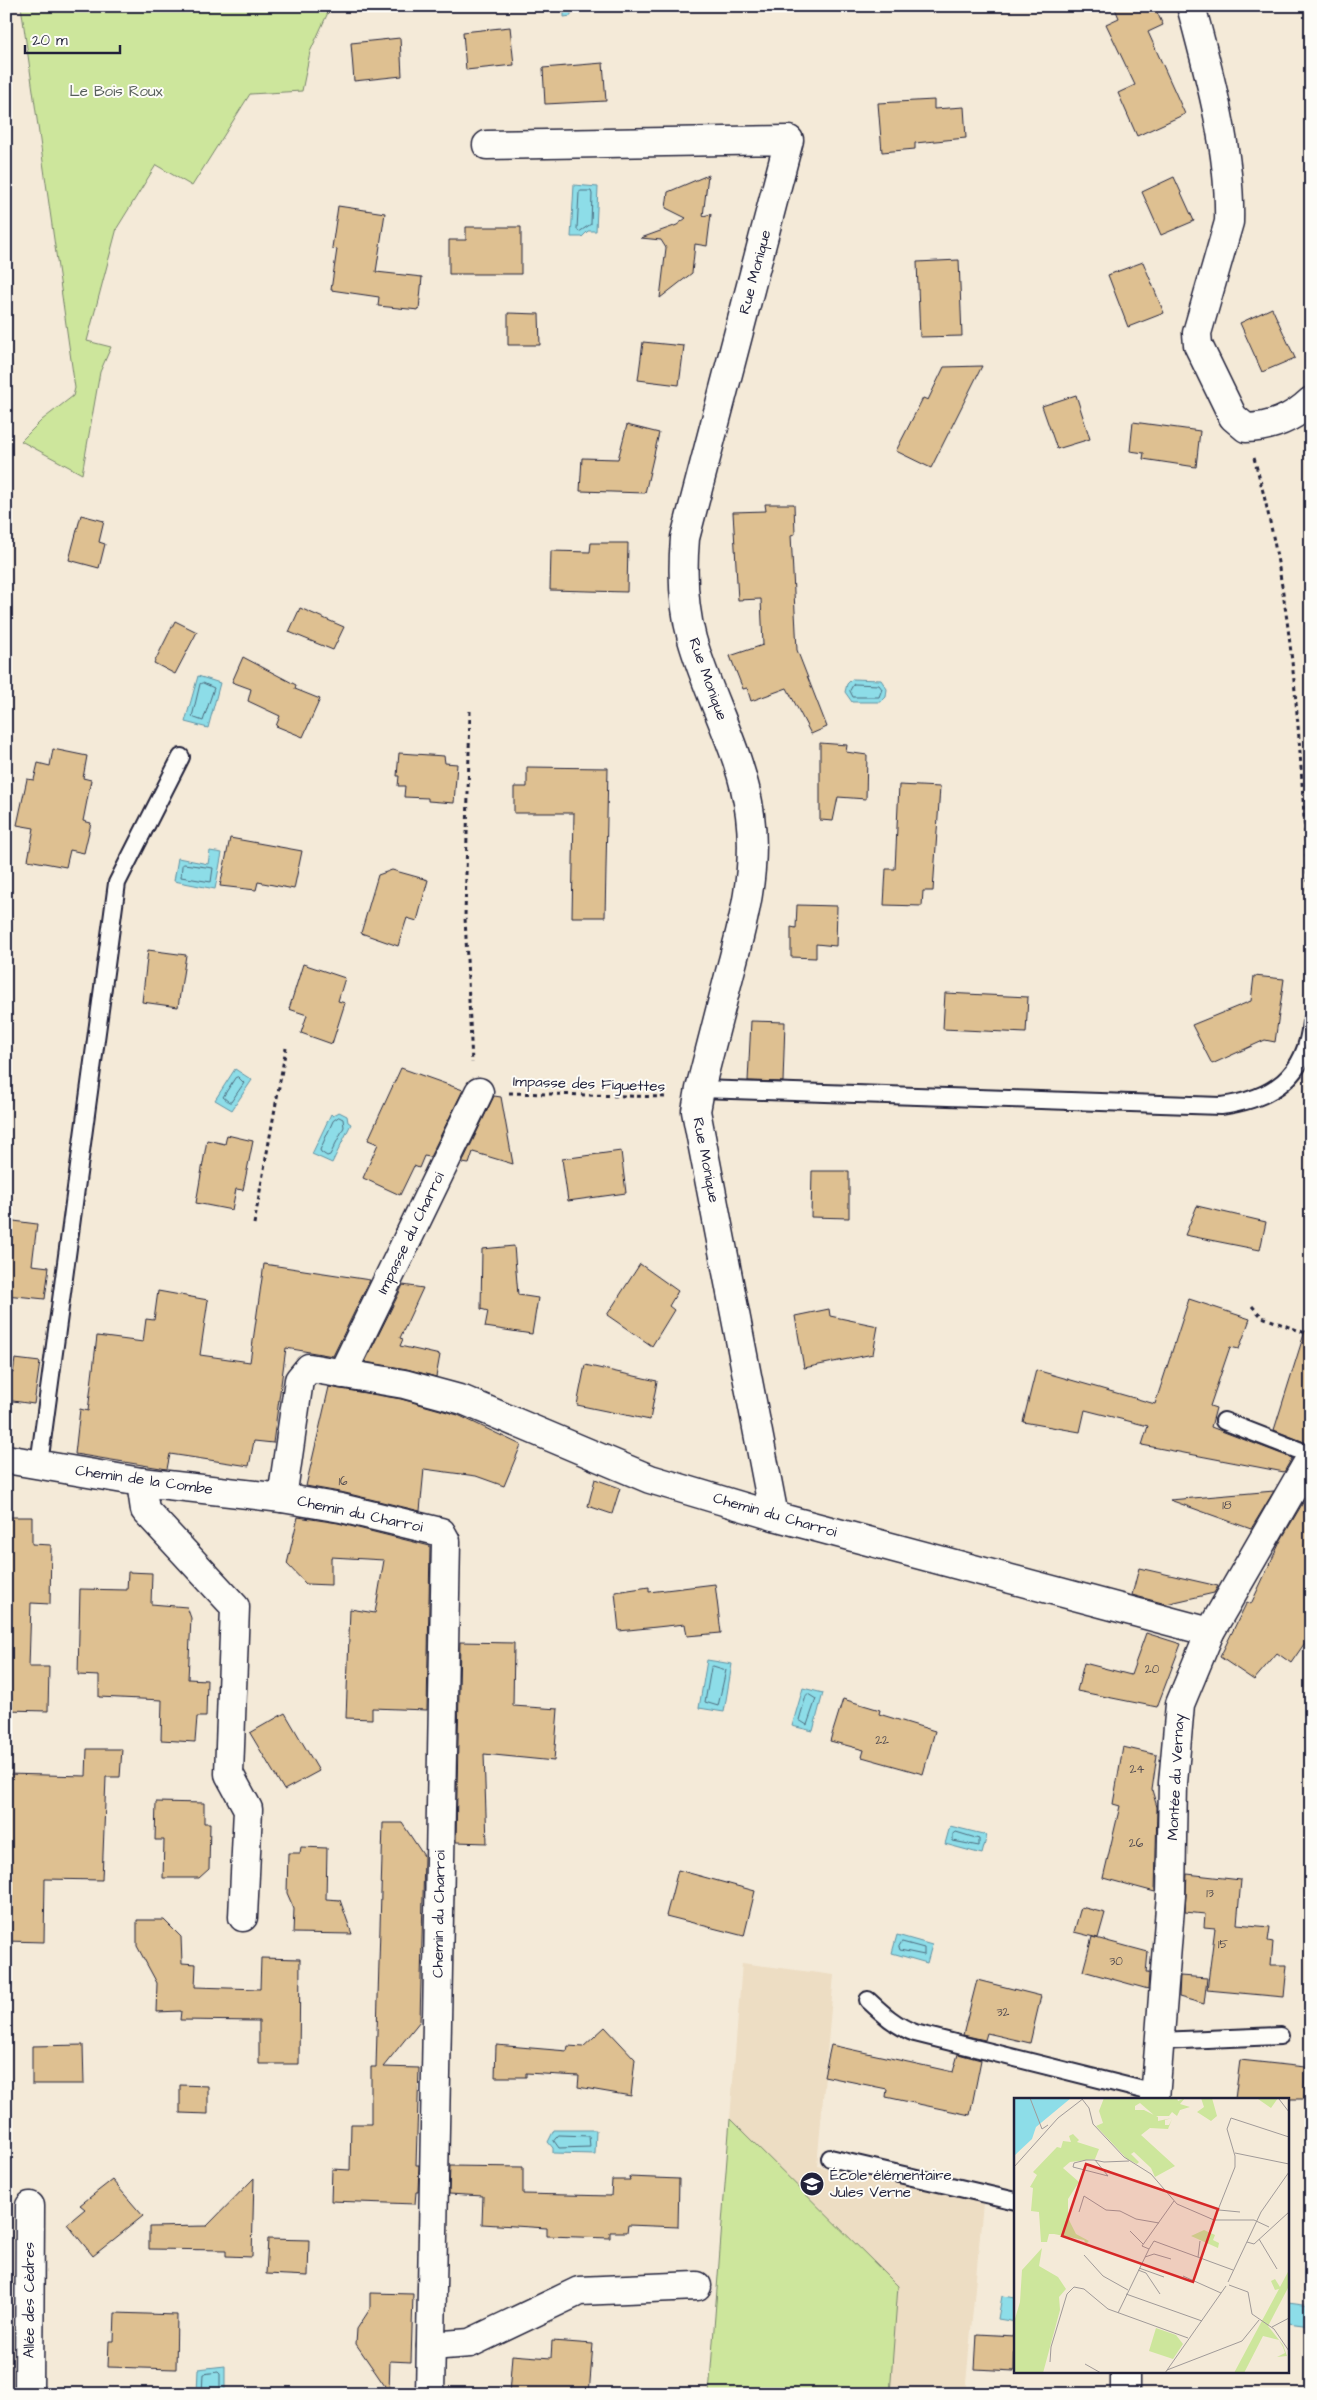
<svg xmlns="http://www.w3.org/2000/svg" width="1317" height="2400" viewBox="0 0 1317 2400" font-family="'Architects Daughter',sans-serif">
	<style>
		.built { fill: #edddc3 }
		.green { fill: #cde69c; stroke: #78846c }
		.water { fill: #8ddde8; stroke: #6292a3 }
		.lines { fill: none; stroke-linecap: round; stroke-linejoin: round }
		.shore { stroke: #4d6d80; stroke-width: 1 }
		.building { fill: #dec091; stroke: #22223b }
		.service-casing { stroke: #22223b; stroke-width: 20 }
		.minor-casing { stroke: #22223b; stroke-width: 31 }
		.path { stroke: #22223b; stroke-width: 3; stroke-dasharray: 4 4; stroke-linecap: butt }
		.service { stroke: #fdfcf7; stroke-width: 16 }
		.minor { stroke: #fdfcf7; stroke-width: 28 }
		.labels { text-anchor: middle; dominant-baseline: central; stroke-width: 4; stroke-linejoin: round; paint-order: stroke }
		.number-label { font-size: 12px; fill: #514a50 }
		.park-label { font-size: 15px; fill: #555d58; stroke: #fdfcf7 }
		.street-label { font-size: 15px; fill: #22223b; stroke: #fdfcf7 }
		.poi-label { font-size: 15px; fill: #22223b; stroke: #fdfcf7; text-anchor: start }
		.inset-road { fill: none; stroke: #a09a99; stroke-width: 1 }
		.view { fill: #d62828; fill-opacity: 0.15; stroke: #d62828; stroke-width: 2.5 }
		.inset-edge { fill: none; stroke: #22223b; stroke-width: 2.5 }
	</style>
	<rect width="100%" height="100%" fill="#f4ead8"/>
	<filter id="ink" filterUnits="userSpaceOnUse"><feTurbulence type="fractalNoise" baseFrequency=".02" numOctaves="2"/><feDisplacementMap in="SourceGraphic" scale="10" xChannelSelector="R" yChannelSelector="G"/><feConvolveMatrix kernelMatrix="1 2 1 2 8 2 1 2 1" color-interpolation-filters="sRGB"/></filter>
	<g filter="url(#ink)">
		<path class="built" d="M742,1963L834,1975L817,2166L983,2203L965,2394H709Z"/>
		<g class="green">
			<path d="M21,6H331L310,52L302,91L250,94L192,186L156,165L117,228L87,341L111,347L100,372L82,474L21,441L42,420L73,396L75,388Z"/>
			<path d="M730,2119L898,2286L890,2394H709Z"/>
		</g>
		<g class="water">
			<path d="M558,6H577L578,10H571V16L564,17V11H559Z"/>
			<path d="M574,185L598,187L596,231H588L582,237H571Z"/>
			<path d="M198,676L220,683L208,728L185,722Z"/>
			<path d="M852,679L881,680L887,689L886,697L881,702H852L845,692L847,684Z"/>
			<path d="M210,851L222,853L215,889L174,881L178,858L208,864Z"/>
			<path d="M235,1069L252,1080L232,1110L215,1100Z"/>
			<path d="M339,1112L347,1116L348,1122L351,1124L332,1163L312,1154L331,1114L333,1116Z"/>
			<path d="M707,1660L732,1664L724,1712L699,1708Z"/>
			<path d="M803,1688L823,1693L813,1731L792,1726Z"/>
			<path d="M950,1826L987,1835L982,1854L945,1844Z"/>
			<path d="M897,1935L932,1945L927,1963L892,1953Z"/>
			<path d="M554,2130H596L595,2154L553,2153V2148L548,2142Z"/>
			<path d="M1002,2296L1016,2298V2322L998,2319Z"/>
			<path d="M1288,2302L1311,2305L1310,2326L1288,2323Z"/>
			<path d="M225,2366V2394H197L198,2369Z"/>
		</g>
		<g class="lines">
			<g class="shore">
				<path d="M581,191H591L592,194L591,224L579,232L577,229L579,193Z"/>
				<path d="M203,683L214,688L203,721L192,717L200,684Z"/>
				<path d="M854,684L879,685L882,689L879,697H853L850,691Z"/>
				<path d="M184,864L213,868L211,882L181,877L182,866Z"/>
				<path d="M238,1077L244,1083L231,1102H229L223,1097L235,1078Z"/>
				<path d="M339,1117L343,1119L344,1127L330,1155L327,1156L321,1152L320,1150L333,1121Z"/>
				<path d="M713,1666L726,1670L718,1706L705,1702L711,1668Z"/>
				<path d="M808,1694L816,1699L807,1725L799,1720L806,1696Z"/>
				<path d="M956,1832L979,1839V1846L953,1841V1834Z"/>
				<path d="M902,1942L924,1948V1955L900,1950L899,1947Z"/>
				<path d="M559,2135L589,2136L590,2147L559,2148L554,2141Z"/>
				<path d="M202,2394L203,2374L218,2372L220,2374V2394"/>
			</g>
		</g>
		<g class="building">
			<path d="M1114,6H1154L1163,25L1148,32L1185,114L1137,136L1118,93L1135,85L1106,24L1119,18Z"/>
			<path d="M510,27L514,65L466,70L463,32Z"/>
			<path d="M400,38L402,76L354,81L351,43Z"/>
			<path d="M603,63L606,101L545,104L543,68Z"/>
			<path d="M934,100V109L964,107L966,138L915,143V149L882,152L878,103Z"/>
			<path d="M708,175L703,216L711,214L707,246L695,244L692,273L660,298L666,248L661,240L641,238L677,225L686,218L666,208L668,192Z"/>
			<path d="M1174,177L1194,221L1161,235L1142,192Z"/>
			<path d="M338,206L385,213L376,272L422,277L419,310L378,306L379,297L331,290L337,249L332,248Z"/>
			<path d="M466,227H521V274H449V240H466Z"/>
			<path d="M959,260L962,336L920,337L917,262Z"/>
			<path d="M1143,262L1164,313L1128,327L1108,275Z"/>
			<path d="M1272,308L1295,358L1262,372L1240,323Z"/>
			<path d="M508,313L539,314L540,345H508Z"/>
			<path d="M643,342L684,346L679,385L638,380Z"/>
			<path d="M982,366L931,468L896,451L923,398L928,400L944,367Z"/>
			<path d="M1076,395L1090,439L1057,449L1042,406Z"/>
			<path d="M1133,422L1200,431L1196,467L1143,459L1144,453L1130,451Z"/>
			<path d="M627,425L659,433L645,493L580,491L582,458L618,459Z"/>
			<path d="M765,504H794L795,534L791,535L797,650L827,727L811,734L787,688L751,701L747,688L743,689L730,656L763,645L761,599L738,600L733,512L766,511Z"/>
			<path d="M81,515L104,521L99,542L105,544L99,568L69,560Z"/>
			<path d="M591,543H628L627,592L550,590L551,551L590,552Z"/>
			<path d="M300,608L344,627L333,650L289,632Z"/>
			<path d="M175,621L197,632L175,674L154,663Z"/>
			<path d="M243,657L296,685L295,689L320,699L303,737L276,726L280,716L248,701L251,689L232,682Z"/>
			<path d="M820,743L847,745L846,752L867,755L866,799L838,797L833,821L820,820Z"/>
			<path d="M53,749L87,756L83,778L91,780L83,821L91,823L84,853L70,850L66,867L28,860L34,828L17,825L27,779L34,780L38,763L50,766Z"/>
			<path d="M399,753L444,756L445,763L457,764L454,803L428,801V798L404,797L405,786H398L399,776H397Z"/>
			<path d="M527,767L608,768L605,917H572L574,813H514V787H527Z"/>
			<path d="M899,785L940,787L933,891H923L922,906L884,905L886,869H895Z"/>
			<path d="M230,838L302,851L294,889L258,882L256,890L220,886Z"/>
			<path d="M392,870L428,880L417,921L407,918L398,946L361,933L378,875Z"/>
			<path d="M797,905L837,906L836,946L816,944V958L791,957V927L796,928Z"/>
			<path d="M148,950L186,955L178,1007L142,1002Z"/>
			<path d="M303,964L345,978L338,1001L345,1003L332,1044L301,1033L307,1015L289,1009Z"/>
			<path d="M1254,976L1284,979L1275,1042L1265,1040L1212,1064L1192,1025L1251,1001Z"/>
			<path d="M945,993L1028,997L1026,1033L943,1029Z"/>
			<path d="M751,1021L785,1022L783,1082L748,1081Z"/>
			<path d="M401,1068L463,1090L430,1157L424,1156L419,1168L414,1166L400,1195L363,1178L378,1144L368,1140Z"/>
			<path d="M494,1096L501,1097L513,1164L473,1152L469,1164L462,1163Z"/>
			<path d="M227,1135L253,1141L243,1190L236,1189L232,1210L196,1203L207,1140L225,1144Z"/>
			<path d="M621,1151L626,1193L568,1201L562,1159Z"/>
			<path d="M812,1171H849V1218L811,1217Z"/>
			<path d="M1197,1206L1266,1222L1260,1250L1185,1235Z"/>
			<path d="M6,1220L37,1224L32,1265L49,1267L45,1299L6,1295Z"/>
			<path d="M514,1246L518,1295L538,1298L532,1334L485,1327L488,1311L481,1309L482,1249Z"/>
			<path d="M264,1264L370,1280L333,1356L286,1348L273,1443L254,1441L249,1466L170,1454L167,1469L75,1454L80,1409L88,1411L97,1336L143,1342L146,1319L154,1320L158,1291L208,1300L200,1355L250,1362Z"/>
			<path d="M640,1264L678,1291L669,1306L674,1310L652,1346L607,1315Z"/>
			<path d="M403,1285L423,1288L400,1338L403,1339L400,1346L440,1355L436,1377L407,1369L365,1362Z"/>
			<path d="M1189,1299L1250,1319L1239,1349L1230,1347L1210,1406L1216,1408L1211,1427L1292,1458L1284,1472L1142,1445L1148,1426L1085,1410L1080,1432L1023,1422L1036,1370L1155,1404Z"/>
			<path d="M829,1309L830,1316L878,1326L873,1354L804,1368L795,1316Z"/>
			<path d="M1305,1331H1311V1441L1307,1443L1274,1430Z"/>
			<path d="M15,1359L40,1362L34,1404L6,1400V1372L13,1373Z"/>
			<path d="M585,1365L657,1381L650,1420L577,1405Z"/>
			<path d="M329,1387L401,1399L458,1415L521,1445L504,1486L476,1476L424,1469L420,1511L345,1493L306,1486Z"/>
			<path d="M595,1479L620,1488L612,1514L588,1506Z"/>
			<path d="M1311,1489V1634L1291,1663L1277,1653L1254,1680L1220,1657L1247,1602L1251,1604L1281,1540Z"/>
			<path d="M1274,1491L1251,1529L1170,1500Z"/>
			<path d="M6,1517H32V1544L51,1545L50,1604L31,1603L29,1667H49L48,1711L6,1710Z"/>
			<path d="M298,1517L338,1523L430,1546L427,1710L372,1708V1719L346,1718L350,1609L375,1613L384,1560L331,1557V1585L306,1584L287,1564Z"/>
			<path d="M1139,1568L1218,1586L1214,1593L1166,1604L1132,1595Z"/>
			<path d="M128,1572L152,1573L151,1604L187,1607L191,1618L188,1679L207,1680L206,1717H197L195,1742L161,1740L162,1700L99,1697V1676L78,1675L80,1589L127,1590Z"/>
			<path d="M715,1584L721,1633L687,1636L685,1624L619,1631L615,1592L649,1587V1592Z"/>
			<path d="M1146,1633L1181,1644L1157,1707L1077,1691L1084,1663L1131,1675Z"/>
			<path d="M460,1642L514,1643L513,1706L558,1709L554,1761L484,1754L487,1843L456,1842Z"/>
			<path d="M843,1699L880,1710L879,1714L935,1731L923,1774L862,1757L864,1750L830,1741Z"/>
			<path d="M285,1713L319,1771L284,1790L250,1733Z"/>
			<path d="M1123,1747L1157,1755L1152,1790L1157,1807L1155,1892L1103,1878L1120,1806L1113,1804Z"/>
			<path d="M87,1749H122L120,1777H106L102,1880L45,1879L44,1942L6,1941V1774L86,1776Z"/>
			<path d="M156,1802L204,1803V1823H210L209,1869L199,1878H163L164,1840H155Z"/>
			<path d="M383,1823H402L424,1856L420,2021L383,2067L419,2068L416,2165H419L418,2192H416L415,2204L331,2201L332,2169L350,2170L351,2124H371V2067H376Z"/>
			<path d="M301,1847L327,1848L326,1899L340,1900L352,1934L293,1933L294,1909L287,1893L288,1853H300Z"/>
			<path d="M678,1870L755,1891L744,1936L666,1916Z"/>
			<path d="M1187,1874L1241,1880L1237,1924L1270,1927L1268,1941L1273,1942L1271,1965H1287L1284,1997L1207,1990L1215,1928L1204,1927L1205,1914L1185,1912Z"/>
			<path d="M1081,1907L1105,1913L1098,1938L1074,1932Z"/>
			<path d="M137,1920H164L181,1937L182,1963L196,1964L195,1987L260,1989L261,1958L300,1959L299,2064H259V2021L180,2020L181,2011L156,2012L157,1983L137,1946Z"/>
			<path d="M1092,1937L1148,1952L1146,1973H1149L1148,1989L1083,1971Z"/>
			<path d="M1180,1976L1207,1978L1204,2004L1179,1997Z"/>
			<path d="M977,1980L1041,1996L1030,2043L987,2033L985,2040L963,2035Z"/>
			<path d="M605,2027L635,2059L631,2096L578,2087L579,2076L526,2073V2077H495L496,2045L567,2051L568,2046L583,2047Z"/>
			<path d="M83,2045L84,2084H32V2046Z"/>
			<path d="M831,2045L953,2072L958,2054L981,2060L970,2115L886,2097L887,2089L824,2076Z"/>
			<path d="M1240,2060L1305,2067L1304,2099H1235Z"/>
			<path d="M180,2085L208,2086V2114L180,2113Z"/>
			<path d="M450,2166L523,2167V2194L611,2196L612,2180H630L629,2177L679,2179L678,2227L628,2225L627,2232H610V2238L547,2236V2228L482,2224L483,2196L449,2194Z"/>
			<path d="M254,2178L252,2257L226,2256V2250L149,2249V2227L207,2226Z"/>
			<path d="M112,2180L143,2216L93,2256L67,2224L85,2209L80,2205Z"/>
			<path d="M268,2239L309,2240L308,2276L266,2274Z"/>
			<path d="M370,2293L413,2294L411,2362L390,2361L389,2392L356,2344L357,2329L370,2309Z"/>
			<path d="M115,2313L177,2315L176,2369L108,2367L109,2341H114Z"/>
			<path d="M977,2334L1015,2336L1014,2371L975,2369Z"/>
			<path d="M552,2341L593,2344L589,2394H509L512,2355L551,2358Z"/>
		</g>
		<g class="lines">
			<defs>
				<g id="service">
					<path d="M700,1089L1221,1106C1272,1099 1306,1077 1311,1022"/>
					<path d="M1224,1421L1311,1455"/>
					<path d="M39,1464L117,883L181,757"/>
					<path d="M868,2000C883,2014 896,2026 915,2033L1155,2093"/>
					<path d="M1159,2041L1280,2036"/>
					<path d="M830,2158L1016,2201"/>
				</g>
				<g id="minor">
					<path d="M1191,6C1209,73 1231,152 1229,222L1197,333L1198,345L1233,417L1246,428C1272,427 1292,419 1311,401"/>
					<path d="M487,145L789,140L685,538C682,573 683,606 692,639C709,699 742,753 750,815C757,870 744,920 730,972C720,1011 710,1050 700,1089L696,1111L774,1516"/>
					<path d="M342,1374L479,1092"/>
					<path d="M6,1459L141,1482L282,1498"/>
					<path d="M141,1482L145,1510L235,1607L229,1774L248,1809L243,1917"/>
					<path d="M1155,2099L1171,1895L1173,1783L1180,1704L1210,1632L1311,1457"/>
					<path d="M431,2346L470,2343L579,2291L697,2286"/>
					<path d="M1125,2371V2394"/>
					<path d="M29,2394L30,2206"/>
					<path d="M430,2394L446,1541L441,1532L341,1508L282,1498L299,1380L309,1368L404,1384L463,1400L650,1479L774,1516L1210,1632"/>
				</g>
			</defs>
			<use href="#service" class="service-casing"/>
			<use href="#minor" class="minor-casing"/>
			<g class="path">
				<path d="M1254,458C1299,615 1301,780 1311,941"/>
				<path d="M470,711L465,917L472,1063"/>
				<path d="M509,1093L667,1097"/>
				<path d="M254,1224L286,1048"/>
				<path d="M1252,1306L1262,1317L1311,1335"/>
			</g>
			<use href="#service" class="service"/>
			<use href="#minor" class="minor"/>
		</g>
	</g>
	<defs>
		<symbol id="school-disc" viewBox="-11 -11 22 22"><circle r="9.5" fill="#22223b" stroke="#fdfcf7"/><path d="M0-5L7-2L0 1L-7-2ZM-4 1L0 2.5L4 1V4Q0 6-4 4Z" fill="#fff"/></symbol>
	</defs>
	<g fill-rule="evenodd">
		<use href="#school-disc" x="798" y="2170" width="28" height="28"/>
	</g>
	<g class="labels">
		<g class="number-label">
			<text x="343" y="1481">16</text>
			<text x="1227" y="1505">18</text>
			<text x="1152" y="1669">20</text>
			<text x="882" y="1740">22</text>
			<text x="1137" y="1769">24</text>
			<text x="1136" y="1843">26</text>
			<text x="1210" y="1893">13</text>
			<text x="1223" y="1944">15</text>
			<text x="1116" y="1961">30</text>
			<text x="1003" y="2012">32</text>
		</g>
		<g class="park-label">
			<text x="116" y="91">Le Bois Roux</text>
		</g>
		<g class="street-label">
			<text transform="translate(755 272) rotate(-75)">Rue Monique</text>
			<text transform="translate(708 679) rotate(70)">Rue Monique</text>
			<text transform="translate(589 1084) rotate(2)">Impasse des Figuettes</text>
			<text transform="translate(706 1160) rotate(79)">Rue Monique</text>
			<text transform="translate(411 1233) rotate(-64)">Impasse du Charroi</text>
			<text transform="translate(144 1480) rotate(8)">Chemin de la Combe</text>
			<text transform="translate(360 1514) rotate(12)">Chemin du Charroi</text>
			<text transform="translate(775 1515) rotate(16)">Chemin du Charroi</text>
			<text transform="translate(1176 1777) rotate(-87)">Montée du Vernay</text>
			<text transform="translate(439 1914) rotate(-89)">Chemin du Charroi</text>
			<text transform="translate(29 2300) rotate(-90)">Allée des Cèdres</text>
		</g>
		<g class="poi-label">
			<text x="830" y="2175">École élémentaire<tspan x="830" dy="17">Jules Verne</tspan></text>
		</g>
	</g>
	<g transform="translate(1014 2098)">
		<rect width="275" height="275" fill="#f4ead8"/>
		<path d="M90,0H163L164,3L171,0L166,6L176,9L166,12L163,18L158,14L155,18H141L126,5L121,8V12H130L144,19V23L158,20L151,22V27H155L158,21L154,31L136,30L127,37L161,68L141,79L137,70L120,54L117,56L125,64L123,66L113,61L82,28L89,25L85,13ZM187,0H198L203,18L197,23L183,14L190,9ZM264,0L257,10L244,1L245,0ZM59,36L65,42L63,44L85,51L81,61L56,64L49,70L65,84L54,101V120L62,136L75,143L72,146L70,142L40,136H35L33,144H27L25,114L17,113L19,90L16,89L23,77L19,74L43,49L47,50L49,43L57,44L55,38ZM190,132L201,137L199,142L205,145L204,150L177,138ZM28,150L25,168L44,179L52,191L45,199L46,212L29,275H0V224L6,204L8,172ZM275,172V188L254,228L269,247L273,258L263,259L271,255L269,249L265,242L249,238L230,275H220L265,191L261,192L257,183L261,181L266,189ZM142,230L162,237L169,246L159,261L135,253Z" fill="#cde69c"/>
		<path d="M0,0H57L22,29L18,41L0,58Z" fill="#8ddde8"/>
		<path class="inset-road" d="M16,0L28,31L34,27M68,1L75,10L79,26L110,59L137,76L163,106L200,122H240L255,129M265,1L275,14M221,55L275,66M81,62L94,78L59,69L60,65L72,62H80L90,64L115,63M0,69L44,20L70,0M160,103L128,148L135,151L140,143L219,172M205,112L226,114M65,114L70,98L92,112L106,113L122,121L145,125M200,122L221,69V58L213,31L217,20L275,39M116,133L129,146M245,141L263,171M233,144L240,146L275,114M70,157L89,178L114,192M131,159L140,156L157,161M184,159L186,143M125,170L150,179M124,172L132,175L146,196M169,178L207,195M214,184L247,114L275,74M215,187L234,194L238,216L260,231L275,253M112,196L188,223M104,215L135,151M258,229L275,220M36,264L37,249L53,196L60,189L70,191L94,211L174,240M71,266L87,275M153,272L228,243L245,222M151,275L212,188"/>
		<path class="view" d="M72,66L204,111L179,184L48,138Z"/>
		<rect width="275" height="275" class="inset-edge"/>
	</g>
	<rect width="1317" height="2400" fill="none" stroke="#fdfcf7" stroke-width="25"/>
	<rect x="12" y="12" width="1292" height="2375" fill="none" stroke="#22223b" stroke-width="2" filter="url(#ink)"/>
	<path d="M25 45v8h95v-8" fill="none" stroke="#22223b" stroke-width="2.5"/>
	<text x="32" y="45" font-size="15" fill="#22223b" stroke="#fdfcf7" stroke-width="4" paint-order="stroke">20 m</text>
</svg>
